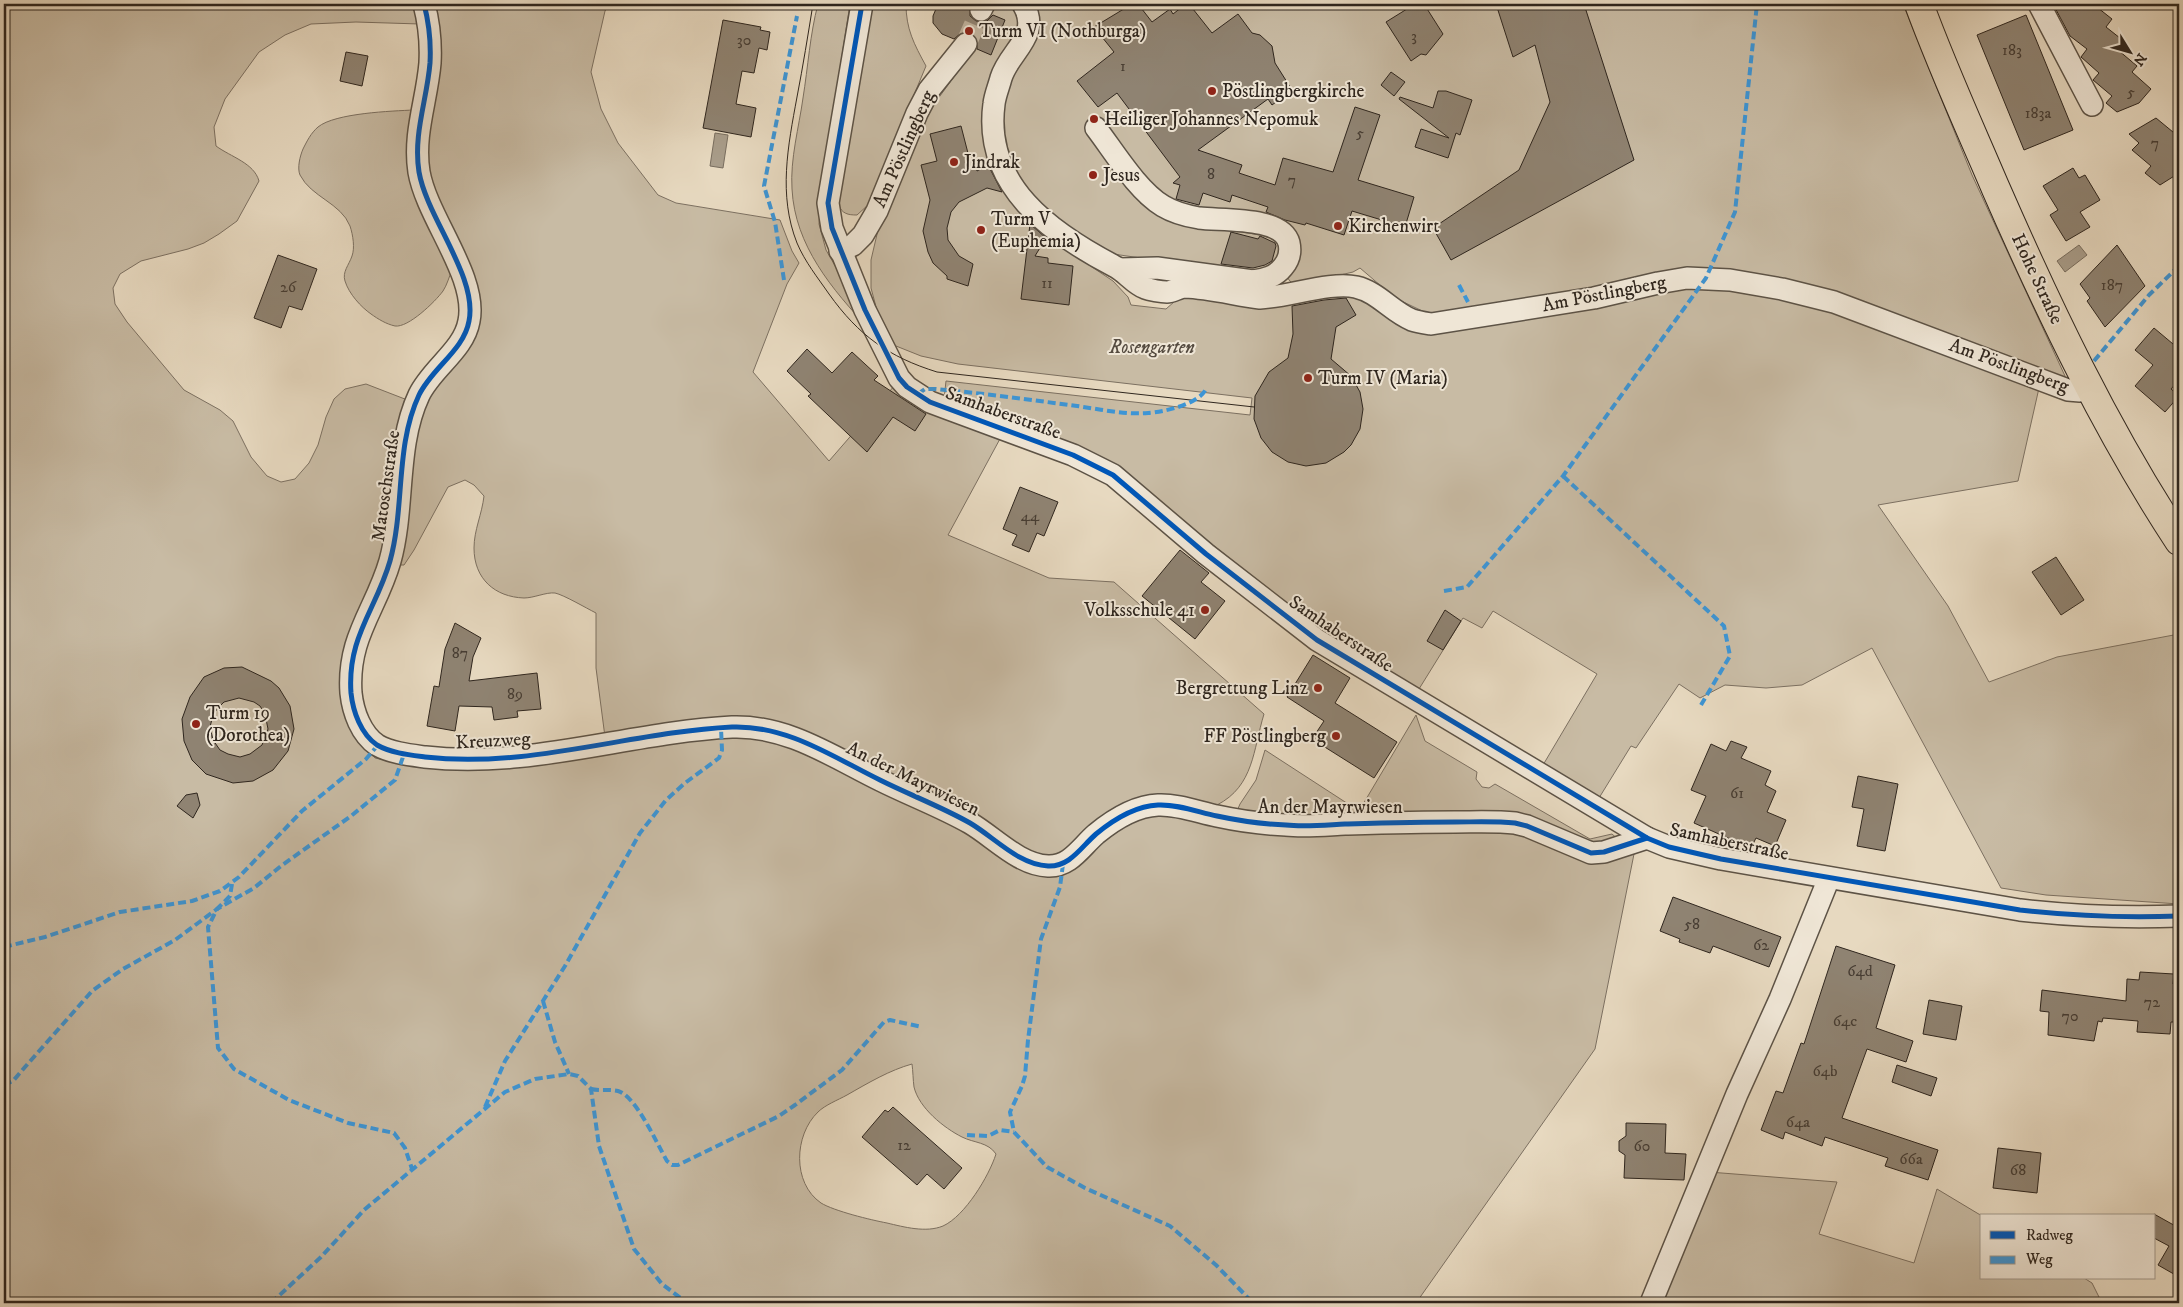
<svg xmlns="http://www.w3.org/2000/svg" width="2183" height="1307" viewBox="0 0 2183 1307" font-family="'IM FELL DW Pica',serif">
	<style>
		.green { fill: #c8bba4; stroke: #7c7061; fill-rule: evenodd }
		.water { fill: #a89c89; stroke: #786d5e }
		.building { fill: #8f8372; stroke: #2f261e; fill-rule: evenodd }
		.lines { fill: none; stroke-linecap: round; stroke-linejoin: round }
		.minor-tunnel { stroke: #c2b5a0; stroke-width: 21; stroke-dasharray: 21 11; stroke-linecap: butt }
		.minor-casing { stroke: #5d5346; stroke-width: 24 }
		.major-casing { stroke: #2f261e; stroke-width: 30 }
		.minor { stroke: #efe6d6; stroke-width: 21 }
		.major { stroke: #e7d9c0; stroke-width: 28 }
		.tram { stroke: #2f261e; stroke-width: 1 }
		.quiet { stroke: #3d95d5; stroke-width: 4; stroke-dasharray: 8 4; stroke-linecap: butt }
		.cycleway-casing { stroke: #efe6d6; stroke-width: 8 }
		.cycleway { stroke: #0057b8; stroke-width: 5 }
		.poi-dot { fill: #8f2418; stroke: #efe6d6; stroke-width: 2 }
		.labels { text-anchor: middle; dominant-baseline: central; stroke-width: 4; stroke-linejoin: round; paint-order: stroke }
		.number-label { font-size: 16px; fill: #473d33 }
		.poi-label { font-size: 19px; fill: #2f261e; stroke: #efe6d6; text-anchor: start }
		.street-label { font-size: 19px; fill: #2f261e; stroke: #efe6d6 }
		.park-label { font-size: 19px; font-style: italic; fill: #554b40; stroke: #efe6d6 }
	</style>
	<rect width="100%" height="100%" fill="#e7d9c0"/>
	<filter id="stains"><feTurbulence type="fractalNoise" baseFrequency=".004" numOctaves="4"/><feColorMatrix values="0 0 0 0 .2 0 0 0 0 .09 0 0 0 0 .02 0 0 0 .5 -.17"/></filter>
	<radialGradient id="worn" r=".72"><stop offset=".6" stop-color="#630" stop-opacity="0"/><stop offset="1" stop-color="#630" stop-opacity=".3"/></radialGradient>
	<g class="green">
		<path d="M4,4H414L420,24L356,22L311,24L285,35L259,52L225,99L214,127L216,146C231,157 254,163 259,181L237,221L219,234L204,243L188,249L141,261L120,274L113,288L115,304L127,322L184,390L220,410L233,421L251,457L267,476L281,482L295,479L309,463L318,445L326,417L334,399L345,389L366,384L410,401L386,553L358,618L364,744L375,758L403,764L759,734L890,791L1039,872L1145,813L1525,832L1635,849L1595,1049L1416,1303H4ZM912,1064C913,1071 913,1080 914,1087C919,1108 944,1128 962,1137C974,1143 988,1142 996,1154C989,1176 965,1216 943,1226C926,1233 904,1227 887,1223C871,1220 834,1211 821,1203C792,1183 794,1135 818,1112C825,1105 838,1100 847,1095C868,1083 890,1070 912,1064Z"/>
		<path d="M430,4H609L605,11L591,72L601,109L618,143L658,195L676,203L780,220L792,251L799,263L787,284L753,372L829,461L895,385L1001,437L948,535L1049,578L1114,582L1264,714C1253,750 1254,786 1217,805L1164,798L1058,856L1039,858L803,735L605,737L596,668V613C586,608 564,595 555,593C546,592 534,598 524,598C495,597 474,579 474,548C474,530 482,514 484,496L474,485L465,480L448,487L414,550L404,565H397L418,417L431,392L478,323L423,160Z"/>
		<path d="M818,4H850L822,184L819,224L826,250L865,318L869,329C832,289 795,246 792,189C790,159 799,127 803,98C808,67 810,34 818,4Z"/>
		<path d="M868,4H906C906,29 914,44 926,66L868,205L857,215C848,215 842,214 838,204Z"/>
		<path d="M999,4C1013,4 1018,6 1024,19L984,120L1037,225L1065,249L1113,281L1128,297L1131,305L1166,309L1183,294L1336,293L1362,297L1402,325L1698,285L1819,304L2039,388L2018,481L1878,505L1948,606L1989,682L2057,657L2179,634V904L2046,895L2001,888L1872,648L1802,685L1766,688L1725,685L1700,698L1679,684L1636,748L1631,746L1599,798L1543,765L1597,674L1493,611L1482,628L1463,618L1419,689L1360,657L1300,614L1136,484L944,399L946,381L1250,415L1252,398L958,364L921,356L891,344L879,318L871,288V260L878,230L929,111L967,59L993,7Z"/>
		<path d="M1034,4H1903L1972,175L2065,376L2064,379L1764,280L1435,317L1395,298L1360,268L1353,272L1294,286L1286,276L1295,236L1182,207L1168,200L1158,189L1140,203C1169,215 1199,224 1230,230C1246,233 1261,234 1276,240L1281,249L1280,261L1253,274L1113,254L1083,239L1027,199L1004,146L1002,117L1004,92Z"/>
		<path d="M414,110L452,270C449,277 447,285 443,291C435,302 408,328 395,326C386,324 378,319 371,314C361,307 349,294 345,281C342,272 349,265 352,256C355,248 353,235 350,226C341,203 311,197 300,175C297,168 300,156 303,149C307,141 311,133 318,127C335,113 392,111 414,110Z"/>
		<path d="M1416,715L1425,741L1477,772L1476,779L1482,787L1489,788L1495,784L1590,839L1612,834L1619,840L1598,845L1535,823L1299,820L1237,811L1240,804L1256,780L1265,750L1359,811Z"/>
		<path d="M1709,1172L1837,1182L1819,1234L1914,1263L1937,1189L1982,1216V1278H2084L2092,1283L2102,1303H1658Z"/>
	</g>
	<g class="water">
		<path d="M715,133L728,135L723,168L710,166Z"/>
		<path d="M2079,245L2087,255L2065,272L2057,261Z"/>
	</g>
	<g class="building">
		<path d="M938,4L970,5V16L976,21H987L993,15L1005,20L991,55L977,49V39L968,32L961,33L954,39L942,34L933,23V16Z"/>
		<path d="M1132,4H1138L1152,22L1170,9L1173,14L1186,4H1189L1212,33L1238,14L1252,33L1260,35L1272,46L1275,63L1292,90L1272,105L1268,99L1198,150L1242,165L1239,173L1275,185L1283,158L1333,172L1355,107L1380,115L1358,180L1414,197L1405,227L1352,211L1344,235L1306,223L1305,225L1285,220L1266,212L1268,207L1232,195L1230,202L1203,193L1199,205L1176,199L1180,185L1173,183L1180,177L1117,93L1098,107L1077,81L1114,52L1094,27Z"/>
		<path d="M1415,4H1424L1443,34L1426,55L1421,54L1411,61L1386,22Z"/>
		<path d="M1496,4H1584L1634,160L1451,260L1433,228L1519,170L1550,102L1535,45L1513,57Z"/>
		<path d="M2053,4H2093L2112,19L2106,27L2125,42L2118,50L2137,66L2132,72L2151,89L2139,103L2117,112L2106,103L2112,96L2093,80L2099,73L2081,57L2087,49L2070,36Z"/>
		<path d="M2026,15L2073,130L2024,150L1977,35Z"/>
		<path d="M723,20L761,27L760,30L770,32L767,50L759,48L754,73L742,71L736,104L756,108L751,137L703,128Z"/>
		<path d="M346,52L368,56L362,86L340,81Z"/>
		<path d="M1391,72L1405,82L1394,96L1381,85Z"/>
		<path d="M1438,91H1446L1472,100L1460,135L1456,133L1448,158L1415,147L1421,129L1449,138L1399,99L1400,97L1433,108Z"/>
		<path d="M2156,118L2179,137V173L2160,185L2145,173L2151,166L2132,150L2139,143L2129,134Z"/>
		<path d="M961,126L970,161L974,160L977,171L988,165L1002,192L987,188L959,202L951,212L947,228L948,240L959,256L973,264L968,286L947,279V276L933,263L928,252L923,231L930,200L921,165L937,161L930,134Z"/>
		<path d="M2073,168L2079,178L2085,175L2100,200L2080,212L2090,227L2066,241L2050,215L2058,210L2043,186Z"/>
		<path d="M1030,224L1046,238L1035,256L1048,258V263L1073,266L1069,305L1021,299Z"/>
		<path d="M1231,232L1258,239L1260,236L1275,243L1276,246L1272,261L1265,265L1253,268L1221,264Z"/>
		<path d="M2117,245L2145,286L2105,327L2087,301L2090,298L2080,284Z"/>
		<path d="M278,255L317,269L302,310L289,306L281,328L254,318Z"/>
		<path d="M1346,298L1356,315L1336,327L1331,359L1351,376L1360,392L1363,409L1360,429L1351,445L1344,452L1326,463L1306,466L1288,462L1272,452L1261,438L1254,419L1255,396L1269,372L1288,358L1293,334L1292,306L1324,300Z"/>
		<path d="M2154,328L2179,349V380L2171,389L2179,396L2165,412L2135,386L2153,365L2135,350Z"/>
		<path d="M807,349L832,373L852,352L878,376L874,380L926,414L915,431L893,417L867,452L808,396L811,394L787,371Z"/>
		<path d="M1020,487L1058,502L1044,536L1037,533L1029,552L1012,545L1017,535L1003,529Z"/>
		<path d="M1180,550L1209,573L1201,582L1225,601L1195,639L1142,596Z"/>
		<path d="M2056,557L2084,600L2061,615L2032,572Z"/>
		<path d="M1445,610L1461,621L1443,650L1427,641Z"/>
		<path d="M455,623L481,638L473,657L469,681L537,673L541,709L517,711L518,717L494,720L492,707L459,706L455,731L427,726L434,686L439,687L445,649Z"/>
		<path d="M1313,655L1350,678L1335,703L1397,742L1374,778L1312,739L1324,721L1287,697Z"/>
		<path d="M242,667L271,681L279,688L290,706L294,729L288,751L273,770L253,781L233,783L206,774L192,760L184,741L182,719L190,697L204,677L224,668ZM239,698L254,702L260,706L265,714L268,729L262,745L250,754L240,757L228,754L220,750L213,740L210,727L213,715L218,708L224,702Z"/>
		<path d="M1731,741L1747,747L1741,758L1771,771L1765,785L1776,791L1767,812L1786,820L1775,846L1756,838L1752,846L1738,840L1737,842L1694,823L1706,796L1691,790L1711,744L1726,751Z"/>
		<path d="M1858,776L1898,784L1885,851L1857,846L1864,809L1852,807Z"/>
		<path d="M197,793L200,805L193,818L177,806L186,795Z"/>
		<path d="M1673,897L1781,937L1769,967L1713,946L1710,953L1679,942L1680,939L1660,931Z"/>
		<path d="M1836,946L1895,965L1876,1028L1913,1041L1906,1062L1867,1049L1842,1118L1938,1150L1928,1180L1885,1166L1888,1158L1825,1137L1822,1146L1785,1132L1783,1139L1761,1130L1776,1091L1783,1093L1801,1043L1804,1044Z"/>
		<path d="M2140,972L2174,974L2173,984H2179V1022H2171L2170,1034L2137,1032L2138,1021L2103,1018L2102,1022L2098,1021L2094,1041L2048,1035L2049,1012L2040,1011L2042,990L2126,1001L2127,979L2139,980Z"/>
		<path d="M1929,1000L1962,1006L1956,1040L1923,1034Z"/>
		<path d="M1897,1065L1937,1078L1931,1096L1892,1082Z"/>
		<path d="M893,1107L962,1168L944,1189L927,1174L917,1185L862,1137L885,1110L888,1112Z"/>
		<path d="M1626,1123L1666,1124L1665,1153L1686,1154L1684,1180L1624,1178L1625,1155L1619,1151V1141L1626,1136Z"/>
		<path d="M1998,1148L2041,1153L2037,1193L1993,1188Z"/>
		<path d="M2154,1214L2179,1228V1277L2158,1265L2169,1246L2154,1238Z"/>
	</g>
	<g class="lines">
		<path class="minor-tunnel" d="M966,44L981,10"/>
		<defs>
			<g id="minor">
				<path d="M424,4C429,23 431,44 430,63C427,100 413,134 419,172C427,218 478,277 469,321C464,350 432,368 419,395C395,446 405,507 390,561C376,610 347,637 351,693C353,712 361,734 377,745C391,753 410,755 425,757C529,769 630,732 732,727C787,725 833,757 880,780C910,795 942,807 970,823C994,837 1019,865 1048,866C1070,867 1081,847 1096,834C1113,820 1135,806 1158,805C1177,804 1198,812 1217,816C1240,821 1262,824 1286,825C1305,827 1325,825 1345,824C1382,823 1418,822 1455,822C1475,822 1495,821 1515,823L1527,826L1591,853L1604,852L1647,838"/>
				<path d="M862,4L828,203L832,228L865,310L899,378L907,387L930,402L946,408L1073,455L1113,475L1206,554L1317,640L1647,838L1669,847L1721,859L2020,910C2073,916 2126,918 2179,916"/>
				<path d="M1023,4C1042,36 1009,51 1001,78C999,86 995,95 994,104C983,186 1051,233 1114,266C1125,271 1134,284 1145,288C1150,290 1161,292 1167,292C1173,292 1179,287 1185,287C1210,288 1236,295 1260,298C1287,297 1332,281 1356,287C1378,292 1392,312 1412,320C1418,322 1425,323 1431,324L1594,298L1658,283L1687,278L1730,280L1782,289L1834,302L2068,390L2080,391L2090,388"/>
				<path d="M2039,4L2092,105"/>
				<path d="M981,10L984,4"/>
				<path d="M1096,128C1115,153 1137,190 1163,206C1173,212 1187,216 1199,218C1221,221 1282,216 1289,243C1291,252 1289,260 1283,267C1275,277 1266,279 1253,281L1157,268L1120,269"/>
				<path d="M840,251L853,245L863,235L877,211L917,113L929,90L966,44"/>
				<path d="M1651,1303L1737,1094L1780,999L1829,878"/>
			</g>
			<path id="major" d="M1919,4C1942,67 1970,128 1996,189C2049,310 2106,430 2179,541"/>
		</defs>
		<use href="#minor" class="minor-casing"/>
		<use href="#major" class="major-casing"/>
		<use href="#minor" class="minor"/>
		<use href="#major" class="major"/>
		<path class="tram" d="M813,4C808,35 803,66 797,97C788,146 778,195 797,243C805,262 818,278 829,294C859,336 889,357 937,372L1254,407"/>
		<g class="quiet">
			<path d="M784,280L775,222L764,186L797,16"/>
			<path d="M1459,285L1468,302"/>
			<path d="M2094,361L2149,295L2179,266"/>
			<path d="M918,394L925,389H936C980,393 1025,399 1069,405C1095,408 1122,415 1148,413C1164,412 1199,404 1206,389"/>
			<path d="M1563,476L1724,626L1730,656L1701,705"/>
			<path d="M1444,591L1467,587L1563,476L1706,278L1735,212L1757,4"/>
			<path d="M1063,864L1060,887L1041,939L1028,1040L1025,1076L1022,1086L1010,1112L1014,1132L1047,1167L1085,1188L1170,1226L1216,1265L1253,1303"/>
			<path d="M232,884L230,896L217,909L208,927L218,1048L234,1069L289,1100L348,1123L394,1133L405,1148L412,1169"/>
			<path d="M4,947L45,937L120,912L192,901L220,891L239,877L302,811L366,759L378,745"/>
			<path d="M543,1001L555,1042L569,1074"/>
			<path d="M4,1085L13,1081L25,1067L92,991L123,969L175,940L217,909L254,888L281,866L351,816L395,780L404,754"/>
			<path d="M591,1089C600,1091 610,1089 618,1091C636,1096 657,1144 667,1161L672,1165H678L779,1116L795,1105L842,1070L884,1022L890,1020L922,1027"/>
			<path d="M485,1107L505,1061L565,966L640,833L666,800L685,783L719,758L722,750L721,728"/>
			<path d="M967,1135L988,1136L1000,1130L1014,1132"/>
			<path d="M271,1303L321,1257L364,1210L505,1092L535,1079L569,1074L578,1076L591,1089L599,1146L634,1249L662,1284L687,1303"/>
		</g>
		<defs>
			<g id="cycleway">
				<path d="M424,4C429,23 431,44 430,63C427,100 413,134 419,172C427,218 478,277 469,321C464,350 432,368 419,395C395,446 405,507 390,561C376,610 347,637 351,693C353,712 361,734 377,745C391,753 410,755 425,757C529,769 630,732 732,727C787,725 833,757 880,780C910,795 942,807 970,823C994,837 1019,865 1048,866C1070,867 1081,847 1096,834C1113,820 1135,806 1158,805C1177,804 1198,812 1217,816C1240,821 1262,824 1286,825C1305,827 1325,825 1345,824C1382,823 1418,822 1455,822C1475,822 1495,821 1515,823L1527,826L1591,853L1604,852L1647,838"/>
				<path d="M862,4L828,203L832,228L865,310L899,378L907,387L930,402L946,408L1073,455L1113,475L1206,554L1317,640L1647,838L1669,847L1721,859L2020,910C2073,916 2126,918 2179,916"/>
			</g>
		</defs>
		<use href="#cycleway" class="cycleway-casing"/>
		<use href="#cycleway" class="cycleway"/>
	</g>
	<g class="poi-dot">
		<circle cx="969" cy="31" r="5"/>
		<circle cx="1212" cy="91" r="5"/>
		<circle cx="1094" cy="119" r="5"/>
		<circle cx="954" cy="162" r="5"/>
		<circle cx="1093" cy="175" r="5"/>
		<circle cx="1338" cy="226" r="5"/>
		<circle cx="981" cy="230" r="5"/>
		<circle cx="1308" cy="378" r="5"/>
		<circle cx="1205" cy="610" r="5"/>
		<circle cx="1318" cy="688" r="5"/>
		<circle cx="196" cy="724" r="5"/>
		<circle cx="1336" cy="736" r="5"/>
	</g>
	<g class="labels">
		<g class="number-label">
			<text x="1414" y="36">3</text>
			<text x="744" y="40">30</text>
			<text x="2012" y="50">183</text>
			<text x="1123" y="66">1</text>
			<text x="2131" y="92">5</text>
			<text x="2038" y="113">183a</text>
			<text x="1360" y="133">5</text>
			<text x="2155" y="143">7</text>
			<text x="1211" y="174">8</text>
			<text x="1292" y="180">7</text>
			<text x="1047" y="283">11</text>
			<text x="2112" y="285">187</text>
			<text x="288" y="287">26</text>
			<text x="1030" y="516">44</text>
			<text x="460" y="653">87</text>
			<text x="515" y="694">89</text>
			<text x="1737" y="793">61</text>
			<text x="1692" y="924">58</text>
			<text x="1761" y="945">62</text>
			<text x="1860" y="971">64d</text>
			<text x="2152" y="1002">72</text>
			<text x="2070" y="1016">70</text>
			<text x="1845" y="1021">64c</text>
			<text x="1825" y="1071">64b</text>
			<text x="1798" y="1122">64a</text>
			<text x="904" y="1145">12</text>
			<text x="1642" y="1146">60</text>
			<text x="1911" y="1159">66a</text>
			<text x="2018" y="1170">68</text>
		</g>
		<g class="poi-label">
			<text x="979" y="31">Turm VI (Nothburga)</text>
			<text x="1222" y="91">Pöstlingbergkirche</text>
			<text x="1104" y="119">Heiliger Johannes Nepomuk</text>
			<text x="964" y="162">Jindrak</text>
			<text x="1103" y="175">Jesus</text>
			<text x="991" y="219">Turm V<tspan x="991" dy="22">(Euphemia)</tspan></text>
			<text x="1348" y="226">Kirchenwirt</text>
			<text x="1318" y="378">Turm IV (Maria)</text>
			<text x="1195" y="610" text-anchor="end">Volksschule 41</text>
			<text x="1308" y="688" text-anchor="end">Bergrettung Linz</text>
			<text x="206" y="713">Turm 19<tspan x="206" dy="22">(Dorothea)</tspan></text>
			<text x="1326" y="736" text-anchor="end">FF Pöstlingberg</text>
		</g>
		<g class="street-label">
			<text transform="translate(904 149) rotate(-66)">Am Pöstlingberg</text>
			<text transform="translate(2037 279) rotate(65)">Hohe Straße</text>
			<text transform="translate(1604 294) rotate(-11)">Am Pöstlingberg</text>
			<text transform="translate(2009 366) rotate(20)">Am Pöstlingberg</text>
			<text transform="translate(1003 413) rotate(20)">Samhaberstraße</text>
			<text transform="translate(386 486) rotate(-82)">Matoschstraße</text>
			<text transform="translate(1341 634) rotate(34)">Samhaberstraße</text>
			<text transform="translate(493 741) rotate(-3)">Kreuzweg</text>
			<text transform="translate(913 779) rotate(26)">An der Mayrwiesen</text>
			<text x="1330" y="807">An der Mayrwiesen</text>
			<text transform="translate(1729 842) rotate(12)">Samhaberstraße</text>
		</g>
		<g class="park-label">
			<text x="1152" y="347">Rosengarten</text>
		</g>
	</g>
	<rect width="2183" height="1307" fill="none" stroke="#e7d9c0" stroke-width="20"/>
	<rect x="5" y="5" width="2173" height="1297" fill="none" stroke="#2f261e" stroke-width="2.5"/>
	<rect x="10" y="10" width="2163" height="1287" fill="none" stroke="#2f261e"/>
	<rect x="1980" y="1214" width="175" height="65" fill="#efe6d6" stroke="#a2998c"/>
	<rect x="1990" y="1231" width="25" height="8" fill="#0057b8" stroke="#a2998c"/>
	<text x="2026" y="1240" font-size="15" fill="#2f261e">Radweg</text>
	<rect x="1990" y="1256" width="25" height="8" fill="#3d95d5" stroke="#a2998c"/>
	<text x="2026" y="1264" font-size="15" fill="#2f261e">Weg</text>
	<g transform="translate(2130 52) rotate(127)" stroke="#efe6d6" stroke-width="4" paint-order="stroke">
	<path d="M0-4L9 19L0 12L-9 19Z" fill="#2f261e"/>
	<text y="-8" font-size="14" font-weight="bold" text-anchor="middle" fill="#2f261e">N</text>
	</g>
	<rect width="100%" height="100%" filter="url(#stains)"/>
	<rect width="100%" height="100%" fill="url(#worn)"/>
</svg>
